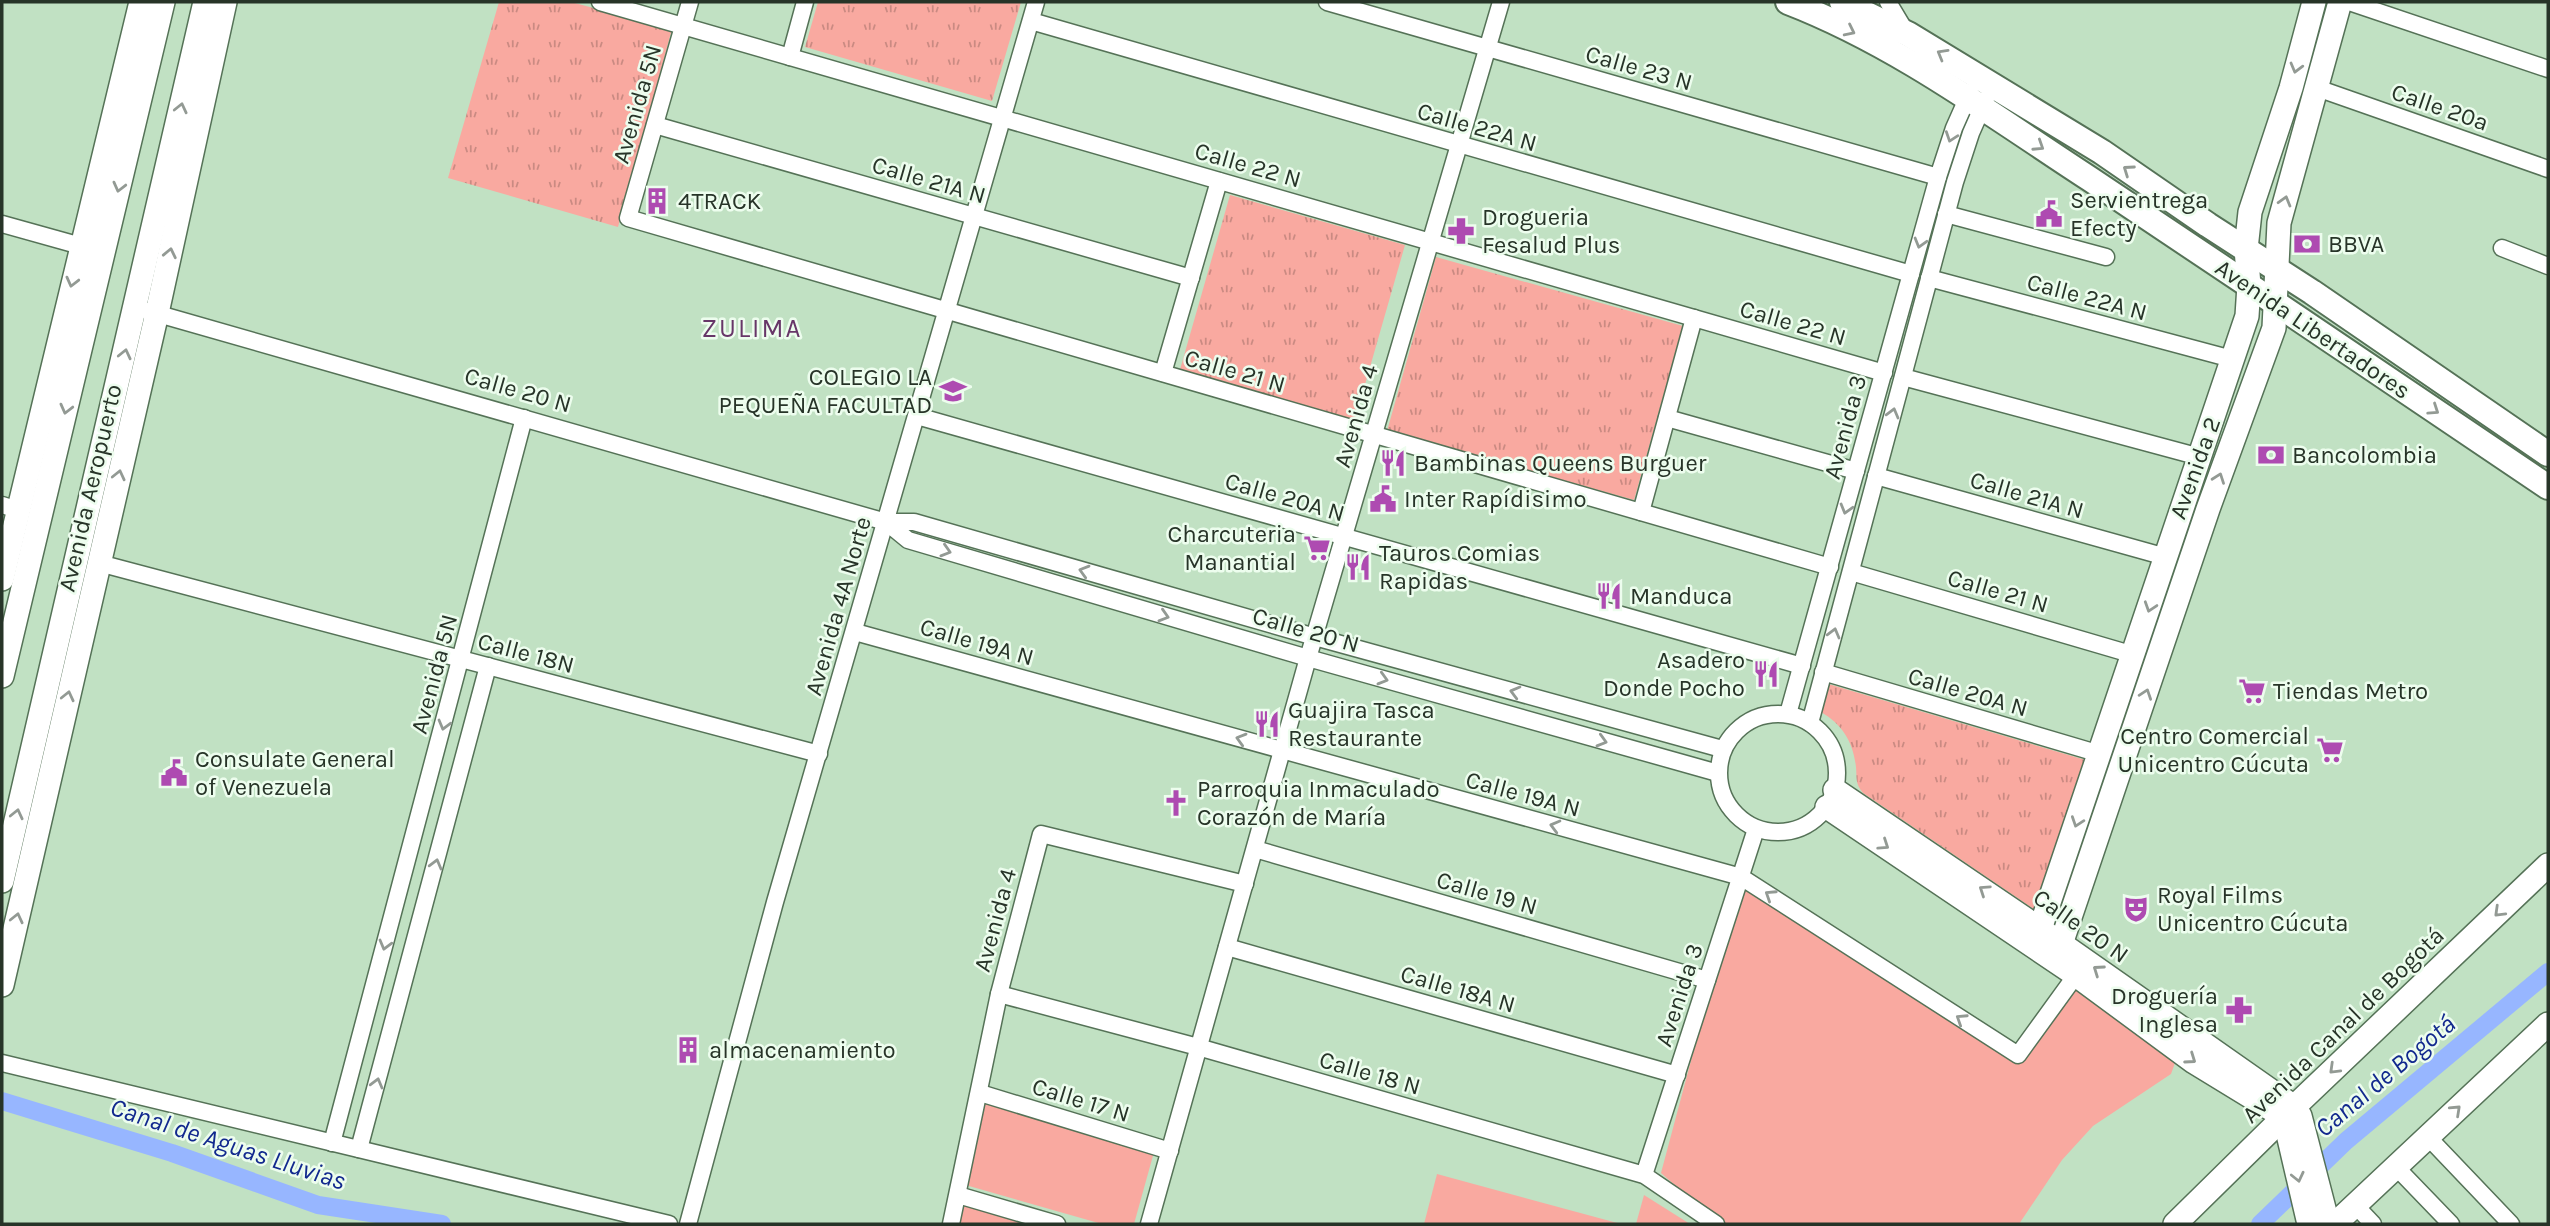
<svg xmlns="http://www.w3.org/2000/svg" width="2550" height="1226" viewBox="0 0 2550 1226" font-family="Karla,sans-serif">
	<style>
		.grass { fill: #f9a9a0 }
		.park { fill: url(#park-tufts) }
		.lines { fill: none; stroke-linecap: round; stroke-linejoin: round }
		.canal { stroke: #97b6ff; stroke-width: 18 }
		.street-casing { stroke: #557257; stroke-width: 19 }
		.secondary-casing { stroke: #557257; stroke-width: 26 }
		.primary-casing { stroke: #557257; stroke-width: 28 }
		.street { stroke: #fff; stroke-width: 16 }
		.secondary { stroke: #fff; stroke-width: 23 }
		.primary { stroke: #fff; stroke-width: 24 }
		.oneway { stroke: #939a94 }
		.labels { text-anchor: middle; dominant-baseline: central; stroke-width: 5; stroke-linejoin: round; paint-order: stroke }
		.street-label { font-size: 24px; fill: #273428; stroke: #edfdee }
		.poi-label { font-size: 24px; fill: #273428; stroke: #edfdee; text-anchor: start }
		.neighbourhood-label { font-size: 26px; letter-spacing: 2px; fill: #673668; stroke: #edfdee }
		.water-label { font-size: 26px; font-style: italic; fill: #12298e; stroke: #edfdee }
	</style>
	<defs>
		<pattern id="park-tufts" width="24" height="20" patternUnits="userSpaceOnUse" patternTransform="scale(1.75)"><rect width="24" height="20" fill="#f9a9a0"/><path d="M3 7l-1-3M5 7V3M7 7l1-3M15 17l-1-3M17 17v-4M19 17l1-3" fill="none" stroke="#ca8a82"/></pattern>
	</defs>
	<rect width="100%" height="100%" fill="#c1e1c3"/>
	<g class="grass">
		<path d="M1738,885L2018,1063L2075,982L2176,1060L2171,1074L2093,1126L2062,1160L2019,1224H1725L1702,1209L1661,1173Z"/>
		<path d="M985,1103L1154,1152L1134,1224H1102L962,1184Z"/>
		<path d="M1437,1174L1621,1224H1424Z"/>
		<path d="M1644,1195L1690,1224H1636Z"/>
		<path d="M961,1203L1032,1224H956Z"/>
	</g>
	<g class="park">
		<path d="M499,2H571L672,29L618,227L448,178Z"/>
		<path d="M818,2H1021L992,101L805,47Z"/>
		<path d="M1230,195L1405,245L1354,423L1179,373Z"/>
		<path d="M1436,257L1683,326L1634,500L1387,431Z"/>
		<path d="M1825,683L2089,761L2038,912L1863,793C1855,783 1857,779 1856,767C1853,742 1843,725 1821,712V698Z"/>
	</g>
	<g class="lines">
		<g class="canal">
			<path d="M2,1101L172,1153L318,1205L442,1224"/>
			<path d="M2260,1224L2346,1141L2548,972"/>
		</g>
		<defs>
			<g id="street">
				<path d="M600,2L1884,373"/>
				<path d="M690,2L628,218L1830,567"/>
				<path d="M1327,2L1938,177"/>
				<path d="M1888,2L1906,32"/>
				<path d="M2349,2L2548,69"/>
				<path d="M1031,21L1911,274"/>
				<path d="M790,57L805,2"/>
				<path d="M2317,88L2548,169"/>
				<path d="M655,125L1191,278"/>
				<path d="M1946,214L2106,257"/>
				<path d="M2,224L81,246"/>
				<path d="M2502,248L2548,266"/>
				<path d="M1929,278L2232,359"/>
				<path d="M148,311L886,522H914L1315,637L1722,749"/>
				<path d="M1163,373L1219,181"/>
				<path d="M1903,377L2200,457"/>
				<path d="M917,416L1802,666"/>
				<path d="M1667,418L1856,471"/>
				<path d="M1876,476L2166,557"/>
				<path d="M2,505L18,510"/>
				<path d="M1641,512L1694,318"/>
				<path d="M886,522L908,540L1308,658L1718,773"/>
				<path d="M99,563L819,754"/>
				<path d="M1851,572L2134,655"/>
				<path d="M855,632L1741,877L2018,1055L2076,975"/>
				<path d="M1823,672L2100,754"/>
				<circle cx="1778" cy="773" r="59"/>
				<path d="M1788,714L1938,177L1954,128L1970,92"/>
				<path d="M1810,723L1955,182L1971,133L1986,99"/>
				<path d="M1255,849L1707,980"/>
				<path d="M1227,947L1677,1075"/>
				<path d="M999,994L1198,1047L1644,1175L1716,1224"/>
				<path d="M2,1063L669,1224"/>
				<path d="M980,1093L1170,1151"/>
				<path d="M2428,1137L2511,1224"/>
				<path d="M332,1143L524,418"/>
				<path d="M359,1149L488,666"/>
				<path d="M2396,1167L2451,1224"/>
				<path d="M1644,1175L1756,829"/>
				<path d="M958,1195L1057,1224"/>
				<path d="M2355,1205L2373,1224"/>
				<path d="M688,1224L775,902L1036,2"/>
				<path d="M951,1224L999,994L1041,834L1245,884"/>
				<path d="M1149,1224L1308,658L1501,2"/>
			</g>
			<g id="secondary">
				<path d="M2,579L141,2"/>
				<path d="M2,676L163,2"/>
				<path d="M1835,790L2040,929L2294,1107L2300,1116L2328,1224"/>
				<path d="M1827,807L2076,975L2194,1062L2284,1117L2309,1224"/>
				<path d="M2,881L205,2"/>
				<path d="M2040,929L2247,316L2249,285L2246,249L2250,212L2291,88L2314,2"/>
				<path d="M2061,944L2208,509L2274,328L2279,223L2340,2"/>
				<path d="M2,985L157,313L225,2"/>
				<path d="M2175,1224L2294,1107L2548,865"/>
				<path d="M2335,1224L2548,1024"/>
			</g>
			<g id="primary">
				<path d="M1788,2C1897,44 1993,116 2090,179C2243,281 2396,384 2548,487"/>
				<path d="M1842,2L1908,34L2102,152L2208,225L2312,292L2548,454"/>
			</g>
		</defs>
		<use href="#street" class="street-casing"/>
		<use href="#secondary" class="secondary-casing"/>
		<use href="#primary" class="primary-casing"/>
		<use href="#street" class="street"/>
		<use href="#secondary" class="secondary"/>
		<use href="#primary" class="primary"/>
	</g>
	<defs><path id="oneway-chevron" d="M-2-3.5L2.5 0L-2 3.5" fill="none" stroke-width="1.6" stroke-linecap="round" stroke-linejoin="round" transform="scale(1.75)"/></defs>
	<g class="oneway">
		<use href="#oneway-chevron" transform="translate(1850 31) rotate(26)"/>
		<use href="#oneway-chevron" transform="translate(1942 54) rotate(-150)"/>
		<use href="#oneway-chevron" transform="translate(2296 68) rotate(105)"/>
		<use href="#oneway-chevron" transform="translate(181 108) rotate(-77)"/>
		<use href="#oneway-chevron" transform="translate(1951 137) rotate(109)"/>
		<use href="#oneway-chevron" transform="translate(2039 146) rotate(33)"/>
		<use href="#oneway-chevron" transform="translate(2128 170) rotate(-145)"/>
		<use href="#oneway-chevron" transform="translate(119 187) rotate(104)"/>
		<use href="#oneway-chevron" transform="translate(2285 201) rotate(-74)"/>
		<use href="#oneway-chevron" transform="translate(1920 243) rotate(106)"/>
		<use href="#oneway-chevron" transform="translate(170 253) rotate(-78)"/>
		<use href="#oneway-chevron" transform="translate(72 282) rotate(104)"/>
		<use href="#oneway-chevron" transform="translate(125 354) rotate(-77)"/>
		<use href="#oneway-chevron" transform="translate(66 409) rotate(104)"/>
		<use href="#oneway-chevron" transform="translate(2434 410) rotate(34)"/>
		<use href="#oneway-chevron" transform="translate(1893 413) rotate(-75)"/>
		<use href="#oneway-chevron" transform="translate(119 475) rotate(-77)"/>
		<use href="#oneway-chevron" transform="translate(2219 478) rotate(-70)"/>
		<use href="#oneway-chevron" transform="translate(1846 509) rotate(106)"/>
		<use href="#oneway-chevron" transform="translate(946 551) rotate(17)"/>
		<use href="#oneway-chevron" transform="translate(1084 571) rotate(-164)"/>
		<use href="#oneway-chevron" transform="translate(2150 607) rotate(108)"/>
		<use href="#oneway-chevron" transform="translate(1164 616) rotate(17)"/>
		<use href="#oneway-chevron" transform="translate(1834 633) rotate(-75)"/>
		<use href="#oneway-chevron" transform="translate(1383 679) rotate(16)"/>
		<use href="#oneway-chevron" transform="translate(1515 692) rotate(-165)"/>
		<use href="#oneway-chevron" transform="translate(2146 694) rotate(-71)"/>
		<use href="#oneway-chevron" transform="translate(68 696) rotate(-77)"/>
		<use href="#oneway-chevron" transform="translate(444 725) rotate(105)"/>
		<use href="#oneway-chevron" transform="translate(1241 739) rotate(-164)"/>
		<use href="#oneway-chevron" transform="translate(1602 741) rotate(16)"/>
		<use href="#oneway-chevron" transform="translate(17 814) rotate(-77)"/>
		<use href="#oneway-chevron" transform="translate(2077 822) rotate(109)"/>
		<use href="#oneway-chevron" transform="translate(1555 826) rotate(-165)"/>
		<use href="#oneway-chevron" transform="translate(1884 845) rotate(34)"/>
		<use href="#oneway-chevron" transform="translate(436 864) rotate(-75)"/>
		<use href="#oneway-chevron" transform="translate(1984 890) rotate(-146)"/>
		<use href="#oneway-chevron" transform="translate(1770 895) rotate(-147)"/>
		<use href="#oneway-chevron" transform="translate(2499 912) rotate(136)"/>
		<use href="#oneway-chevron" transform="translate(17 918) rotate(-77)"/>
		<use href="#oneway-chevron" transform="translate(385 945) rotate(105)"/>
		<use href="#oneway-chevron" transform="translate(2098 970) rotate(-145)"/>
		<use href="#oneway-chevron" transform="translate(1961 1019) rotate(-147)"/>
		<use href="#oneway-chevron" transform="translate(2191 1059) rotate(35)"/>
		<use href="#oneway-chevron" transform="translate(2334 1069) rotate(136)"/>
		<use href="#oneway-chevron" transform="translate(377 1083) rotate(-75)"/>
		<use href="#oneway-chevron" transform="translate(2456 1110) rotate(-43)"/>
		<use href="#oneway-chevron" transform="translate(2298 1177) rotate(77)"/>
	</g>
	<defs>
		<symbol id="building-bare" viewBox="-9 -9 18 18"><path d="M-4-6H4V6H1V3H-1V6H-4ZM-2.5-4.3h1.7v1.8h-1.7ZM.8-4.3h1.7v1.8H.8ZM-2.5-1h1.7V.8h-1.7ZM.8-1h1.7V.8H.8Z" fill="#ae4bb1" stroke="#edfdee" stroke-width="2.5" paint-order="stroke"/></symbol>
		<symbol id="civic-bare" viewBox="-9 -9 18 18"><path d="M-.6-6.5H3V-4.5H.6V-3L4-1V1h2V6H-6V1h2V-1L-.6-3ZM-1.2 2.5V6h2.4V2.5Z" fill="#ae4bb1" stroke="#edfdee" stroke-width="2.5" paint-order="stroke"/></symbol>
		<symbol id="pharmacy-bare" viewBox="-9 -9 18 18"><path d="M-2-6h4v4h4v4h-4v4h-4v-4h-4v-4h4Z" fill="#ae4bb1" stroke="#edfdee" stroke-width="2.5" paint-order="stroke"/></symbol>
		<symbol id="bank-bare" viewBox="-9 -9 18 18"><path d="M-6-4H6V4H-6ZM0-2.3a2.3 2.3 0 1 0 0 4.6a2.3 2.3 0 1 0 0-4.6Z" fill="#ae4bb1" stroke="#edfdee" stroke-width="2.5" paint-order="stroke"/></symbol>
		<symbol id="school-bare" viewBox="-9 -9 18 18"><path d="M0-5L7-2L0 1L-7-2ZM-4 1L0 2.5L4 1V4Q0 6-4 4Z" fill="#ae4bb1" stroke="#edfdee" stroke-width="2.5" paint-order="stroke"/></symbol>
		<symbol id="restaurant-bare" viewBox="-9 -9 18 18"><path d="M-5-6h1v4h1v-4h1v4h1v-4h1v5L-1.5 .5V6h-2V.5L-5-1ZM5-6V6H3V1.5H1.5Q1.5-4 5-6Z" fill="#ae4bb1" stroke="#edfdee" stroke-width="2.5" paint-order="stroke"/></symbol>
		<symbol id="supermarket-bare" viewBox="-9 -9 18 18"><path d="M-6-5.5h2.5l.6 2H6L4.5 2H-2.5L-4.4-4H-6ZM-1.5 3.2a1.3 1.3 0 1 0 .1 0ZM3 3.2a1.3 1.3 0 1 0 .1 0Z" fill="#ae4bb1" stroke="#edfdee" stroke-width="2.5" paint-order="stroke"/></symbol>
		<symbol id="church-bare" viewBox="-9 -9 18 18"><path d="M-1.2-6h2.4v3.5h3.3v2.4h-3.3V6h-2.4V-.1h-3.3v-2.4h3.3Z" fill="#ae4bb1" stroke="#edfdee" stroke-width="2.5" paint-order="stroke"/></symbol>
		<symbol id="theatre-bare" viewBox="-9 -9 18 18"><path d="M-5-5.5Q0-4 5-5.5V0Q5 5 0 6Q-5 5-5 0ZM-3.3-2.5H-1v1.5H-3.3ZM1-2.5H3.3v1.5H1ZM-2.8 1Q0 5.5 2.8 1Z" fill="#ae4bb1" stroke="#edfdee" stroke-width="2.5" paint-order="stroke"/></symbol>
	</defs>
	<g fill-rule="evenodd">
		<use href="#building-bare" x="638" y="182" width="38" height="38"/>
		<use href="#civic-bare" x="2030" y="195" width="38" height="38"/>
		<use href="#pharmacy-bare" x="1442" y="212" width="38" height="38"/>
		<use href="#bank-bare" x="2288" y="225" width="38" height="38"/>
		<use href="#school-bare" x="934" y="372" width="38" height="38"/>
		<use href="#bank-bare" x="2252" y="436" width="38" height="38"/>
		<use href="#restaurant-bare" x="1374" y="444" width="38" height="38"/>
		<use href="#civic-bare" x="1364" y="480" width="38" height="38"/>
		<use href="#supermarket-bare" x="1298" y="529" width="38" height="38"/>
		<use href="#restaurant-bare" x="1339" y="548" width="38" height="38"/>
		<use href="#restaurant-bare" x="1590" y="577" width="38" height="38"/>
		<use href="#restaurant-bare" x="1747" y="655" width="38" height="38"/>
		<use href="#supermarket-bare" x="2233" y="672" width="38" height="38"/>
		<use href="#restaurant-bare" x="1248" y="705" width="38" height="38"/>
		<use href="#supermarket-bare" x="2311" y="731" width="38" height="38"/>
		<use href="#civic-bare" x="155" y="754" width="38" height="38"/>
		<use href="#church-bare" x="1157" y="784" width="38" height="38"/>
		<use href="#theatre-bare" x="2117" y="890" width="38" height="38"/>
		<use href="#pharmacy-bare" x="2220" y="991" width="38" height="38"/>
		<use href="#building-bare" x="669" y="1031" width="38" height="38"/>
	</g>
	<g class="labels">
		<g class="street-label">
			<text transform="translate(1639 68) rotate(16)">Calle 23 N</text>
			<text transform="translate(637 104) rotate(-74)">Avenida 5N</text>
			<text transform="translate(2440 107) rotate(19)">Calle 20a</text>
			<text transform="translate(1477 127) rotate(16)">Calle 22A N</text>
			<text transform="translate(1248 165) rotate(16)">Calle 22 N</text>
			<text transform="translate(929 180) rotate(16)">Calle 21A N</text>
			<text transform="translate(2087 297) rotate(15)">Calle 22A N</text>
			<text transform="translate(1793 323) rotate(16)">Calle 22 N</text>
			<text transform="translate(2313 329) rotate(34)">Avenida Libertadores</text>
			<text transform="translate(1235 371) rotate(16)">Calle 21 N</text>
			<text transform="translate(518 390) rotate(16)">Calle 20 N</text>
			<text transform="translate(1356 416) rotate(-74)">Avenida 4</text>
			<text transform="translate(1845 427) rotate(-75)">Avenida 3</text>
			<text transform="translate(2195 468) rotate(-70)">Avenida 2</text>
			<text transform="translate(90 488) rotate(-77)">Avenida Aeropuerto</text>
			<text transform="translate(2027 495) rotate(16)">Calle 21A N</text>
			<text transform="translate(1285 497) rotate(16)">Calle 20A N</text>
			<text transform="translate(1998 591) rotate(16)">Calle 21 N</text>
			<text transform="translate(838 606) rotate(-74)">Avenida 4A Norte</text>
			<text transform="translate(1306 630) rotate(16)">Calle 20 N</text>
			<text transform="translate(977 642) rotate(16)">Calle 19A N</text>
			<text transform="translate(526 653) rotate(15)">Calle 18N</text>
			<text transform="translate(434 674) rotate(-75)">Avenida 5N</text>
			<text transform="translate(1968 692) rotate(16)">Calle 20A N</text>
			<text transform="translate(1523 794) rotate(15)">Calle 19A N</text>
			<text transform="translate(1487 893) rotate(16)">Calle 19 N</text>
			<text transform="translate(995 920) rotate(-75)">Avenida 4</text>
			<text transform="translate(2081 926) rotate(35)">Calle 20 N</text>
			<text transform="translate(1458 989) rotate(16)">Calle 18A N</text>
			<text transform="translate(1679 995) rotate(-72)">Avenida 3</text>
			<text transform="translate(2343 1025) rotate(-44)">Avenida Canal de Bogotá</text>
			<text transform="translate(1370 1073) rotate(16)">Calle 18 N</text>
			<text transform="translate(1081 1100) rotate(17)">Calle 17 N</text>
		</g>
		<g class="poi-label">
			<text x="2070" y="200">Servientrega<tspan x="2070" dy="28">Efecty</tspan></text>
			<text x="678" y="201">4TRACK</text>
			<text x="1482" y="217">Drogueria<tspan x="1482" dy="28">Fesalud Plus</tspan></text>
			<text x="2328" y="244">BBVA</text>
			<text x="932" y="377" text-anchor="end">COLEGIO LA<tspan x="932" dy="28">PEQUEÑA FACULTAD</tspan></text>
			<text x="2292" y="455">Bancolombia</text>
			<text x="1414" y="463">Bambinas Queens Burguer</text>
			<text x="1404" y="499">Inter Rapídisimo</text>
			<text x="1296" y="534" text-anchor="end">Charcuteria<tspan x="1296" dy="28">Manantial</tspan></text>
			<text x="1379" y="553">Tauros Comias<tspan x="1379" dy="28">Rapidas</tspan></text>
			<text x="1630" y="596">Manduca</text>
			<text x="1745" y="660" text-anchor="end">Asadero<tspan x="1745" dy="28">Donde Pocho</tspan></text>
			<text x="2273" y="691">Tiendas Metro</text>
			<text x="1288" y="710">Guajira Tasca<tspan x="1288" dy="28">Restaurante</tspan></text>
			<text x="2309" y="736" text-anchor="end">Centro Comercial<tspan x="2309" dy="28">Unicentro Cúcuta</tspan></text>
			<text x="195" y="759">Consulate General<tspan x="195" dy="28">of Venezuela</tspan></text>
			<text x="1197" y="789">Parroquia Inmaculado<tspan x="1197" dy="28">Corazón de María</tspan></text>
			<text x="2157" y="895">Royal Films<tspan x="2157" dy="28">Unicentro Cúcuta</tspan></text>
			<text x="2218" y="996" text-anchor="end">Droguería<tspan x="2218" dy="28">Inglesa</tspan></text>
			<text x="709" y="1050">almacenamiento</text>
		</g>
		<g class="neighbourhood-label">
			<text x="752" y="328">ZULIMA</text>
		</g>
		<g class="water-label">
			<text transform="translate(2385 1076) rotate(-40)">Canal de Bogotá</text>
			<text transform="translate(228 1144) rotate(18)">Canal de Aguas Lluvias</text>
		</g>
	</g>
	<rect width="2550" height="1226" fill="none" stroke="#273428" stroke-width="7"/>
</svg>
